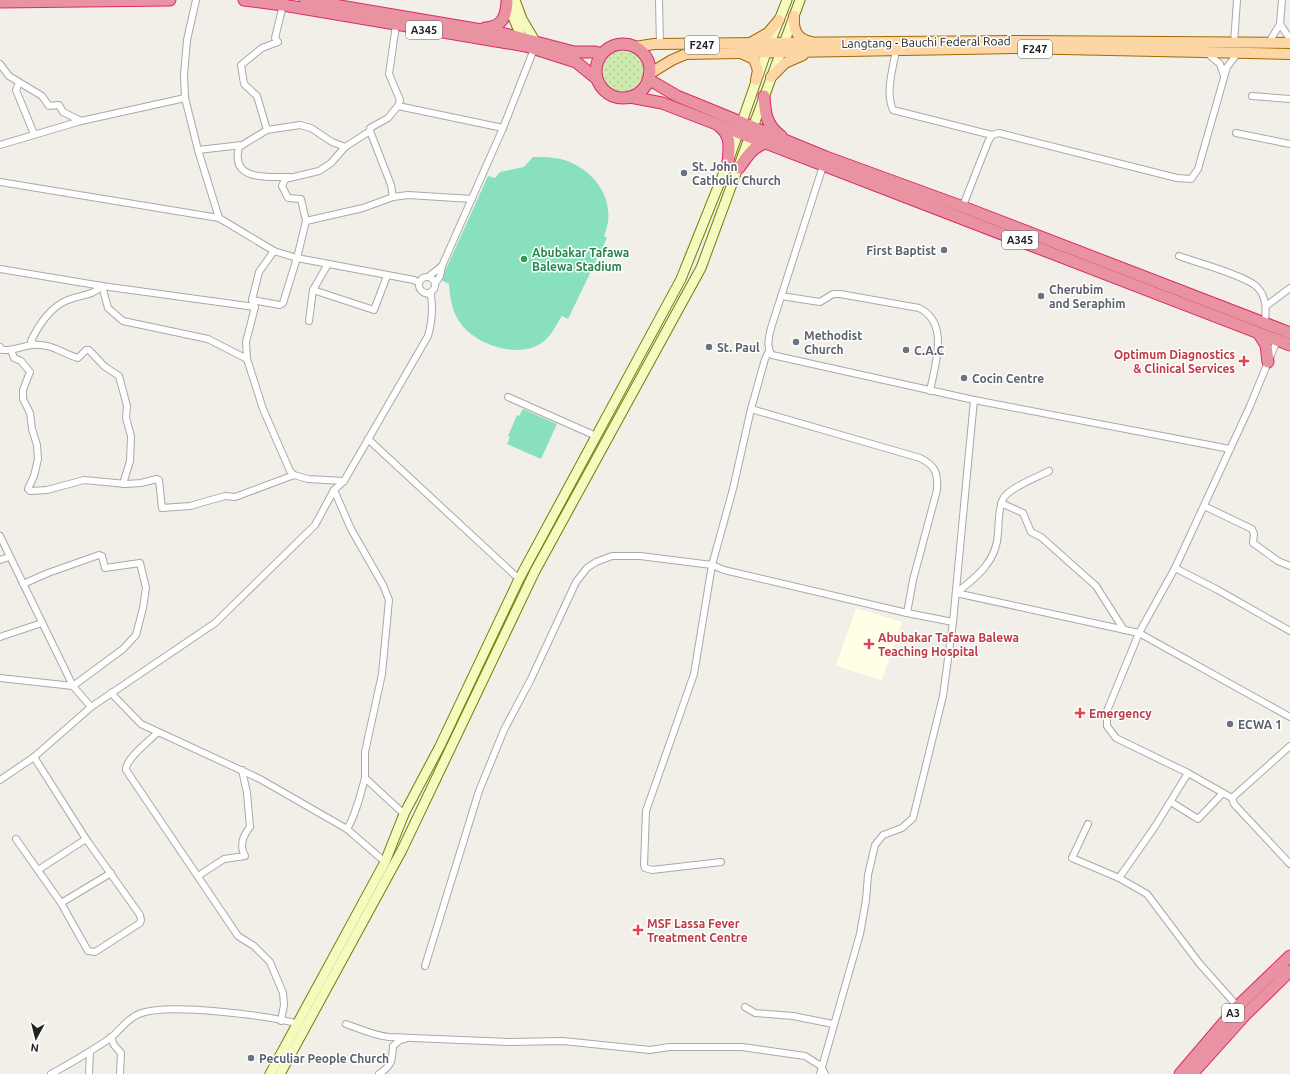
<svg xmlns="http://www.w3.org/2000/svg" width="1290" height="1074" viewBox="0 0 1290 1074" font-family="Ubuntu,sans-serif">
	<style>
		.education { fill: #ffffe5 }
		.grass { fill: url(#grass-dots) }
		.pitch { fill: #88e0be }
		.lines { fill: none; stroke-linecap: round; stroke-linejoin: round }
		.street-casing { stroke: #a9a9a9; stroke-width: 8 }
		.secondary-casing { stroke: #707d05; stroke-width: 11 }
		.primary-casing { stroke: #a06b00; stroke-width: 12 }
		.highway-casing { stroke: #dc2a67; stroke-width: 13 }
		.street { stroke: #fff; stroke-width: 6 }
		.secondary { stroke: #f7fabf; stroke-width: 9 }
		.primary { stroke: #fcd6a4; stroke-width: 10 }
		.highway { stroke: #e892a2; stroke-width: 11 }
		.worship-dot { fill: #6b7280; stroke: #fff; stroke-width: 1.5 }
		.leisure-dot { fill: #2e9e5b; stroke: #fff; stroke-width: 1.5 }
		.health-dot { fill: #e0444e; stroke: #fff; stroke-width: 1.5 }
		.labels { text-anchor: middle; dominant-baseline: central; stroke-width: 3; stroke-linejoin: round; paint-order: stroke }
		.shield { fill: #fff; stroke: #646464; stroke-width: 1 }
		.shield-label { font-size: 11px; font-weight: bold; fill: #222 }
		.street-label { font-size: 12px; fill: #222; stroke: #fff }
		.worship-label { font-size: 12px; font-weight: bold; fill: #5b616d; stroke: #fff; text-anchor: start }
		.leisure-label { font-size: 12px; font-weight: bold; fill: #27864d; stroke: #fff; text-anchor: start }
		.health-label { font-size: 12px; font-weight: bold; fill: #be3a42; stroke: #fff; text-anchor: start }
	</style>
	<defs>
		<pattern id="grass-dots" width="8" height="8" patternUnits="userSpaceOnUse"><rect width="8" height="8" fill="#cdebb0"/><path d="M2 2h.1M6 6h.1" fill="none" stroke="#b0c997" stroke-width="1.8" stroke-linecap="round"/></pattern>
	</defs>
	<rect width="100%" height="100%" fill="#f2efe9"/>
	<path class="education" d="M856,608L902,622L882,680L836,666Z"/>
	<circle class="grass" cx="624" cy="71" r="23"/>
	<g class="pitch">
		<path d="M533,157C546,157 560,157 572,163C600,176 617,206 604,236L607,238L568,319L562,316C557,323 554,331 548,337C527,362 478,347 461,324C452,312 450,298 449,284L441,280L488,176L495,178L500,172L524,167Z"/>
		<path d="M523,409L557,424L541,459L507,444L510,437L508,436L517,415L519,416Z"/>
	</g>
	<g class="lines">
		<defs>
			<g id="street">
				<path d="M196,0L187,40L184,75L185,98L198,150L219,218"/>
				<path d="M659,0L660,45"/>
				<path d="M1280,24L1290,39"/>
				<path d="M1234,43L1237,0"/>
				<path d="M1268,44L1280,24L1282,0"/>
				<path d="M896,50C893,69 885,92 893,110L992,135"/>
				<path d="M1207,53L1220,64L1224,76"/>
				<path d="M0,64L9,76L42,96L49,106L59,105L63,112L81,121"/>
				<path d="M19,83L16,90L34,134"/>
				<path d="M1252,96L1290,99"/>
				<path d="M398,106L503,128"/>
				<path d="M267,130L257,96L244,84L241,65L262,48L278,42L275,38L283,5"/>
				<path d="M370,131L391,185L393,197"/>
				<path d="M1236,133L1290,144"/>
				<path d="M0,145L81,121L185,98"/>
				<path d="M198,150L242,145"/>
				<path d="M823,166L771,328C769,337 766,347 772,355L974,400L1230,449"/>
				<path d="M289,177C267,177 230,181 239,147L267,130L300,125L311,128L332,142L345,147"/>
				<path d="M0,182L219,218L274,251L297,258L414,280L419,283"/>
				<path d="M962,208L988,142L992,135L999,133L1177,178L1191,179L1198,169L1227,67L1237,54"/>
				<path d="M306,221L363,208L393,197L408,195L472,199"/>
				<path d="M274,251L259,272L252,300L255,307L246,342L247,359L263,409L290,471L294,475"/>
				<path d="M1179,256C1195,262 1247,276 1257,287C1267,297 1266,310 1265,322"/>
				<path d="M0,269L102,286L255,307"/>
				<circle cx="427" cy="285" r="8"/>
				<path d="M428,277L442,266"/>
				<path d="M435,284L440,276L442,266L503,128L534,49"/>
				<path d="M102,286L108,308L123,321L208,339L247,359"/>
				<path d="M313,290L374,310L387,276"/>
				<path d="M781,296L820,302L833,294H840L919,308C950,323 935,364 930,391"/>
				<path d="M252,300L280,305L283,303L297,258L306,221L301,199L288,198L282,186L285,179L319,171L331,163L345,147L370,131V128L388,118L398,106L400,100L389,74L396,25"/>
				<path d="M1266,306L1290,288"/>
				<path d="M309,321L313,290L328,264"/>
				<path d="M1278,338L1250,406L1175,568L1139,633L1107,711V726L1116,738L1188,773L1232,798L1234,804L1290,864"/>
				<path d="M35,345L31,341C38,326 51,306 68,300C82,294 90,297 102,286"/>
				<path d="M0,347L2,350C13,351 22,346 33,345C50,343 62,353 78,358L86,350H89L104,366L119,376L127,406L126,418L131,436L130,461L123,484"/>
				<path d="M11,350L14,358L21,361L30,372L23,390V399L30,413L32,429L37,445L38,459L34,476L28,489L30,491L47,490L84,480L126,484L141,483L157,479L159,480L162,508L190,506L225,496L235,497L294,475L308,479L344,481"/>
				<path d="M508,397L596,436"/>
				<path d="M751,409L920,458C936,466 938,473 937,490L913,580L907,613"/>
				<path d="M368,439L519,579"/>
				<path d="M334,490L351,529L383,585L389,600L382,674L365,752V778L404,814"/>
				<path d="M1001,503L1023,513L1031,532L1041,537L1096,586L1124,630"/>
				<path d="M1204,506L1252,529L1254,534L1253,543L1278,561L1290,566"/>
				<path d="M0,536L73,686L91,707"/>
				<path d="M0,560L9,557"/>
				<path d="M1175,568L1218,590L1290,631"/>
				<path d="M956,593L1139,633L1290,717"/>
				<path d="M956,593C977,577 997,561 998,533C999,522 998,509 1003,499C1008,488 1038,477 1049,471"/>
				<path d="M0,637L42,623"/>
				<path d="M0,678L73,686L123,649L136,635L143,608L146,588L140,563L105,568L102,556L99,555L48,573L23,584"/>
				<path d="M111,693L141,724L260,779L347,829L385,862"/>
				<path d="M157,733C149,741 125,759 126,770L238,936L254,946L270,962L283,993L284,1005L281,1021"/>
				<path d="M0,780L34,757L91,707L215,623L315,525L334,490L344,481L428,336C432,322 433,309 431,295L425,293"/>
				<path d="M1232,798L1290,746"/>
				<path d="M1171,802L1198,819L1223,793"/>
				<path d="M1088,824L1072,858L1119,878L1147,894L1199,963L1239,1008"/>
				<path d="M347,829C356,814 360,796 365,778"/>
				<path d="M16,839L61,903L88,951L95,952L140,923L141,920L140,915L86,839L34,757"/>
				<path d="M721,862L652,870L645,868L644,865L646,811L694,674L712,565L733,489L751,409L765,359L769,351"/>
				<path d="M38,870L86,839"/>
				<path d="M198,876L224,859L245,856C239,845 243,836 250,827L247,793L242,770"/>
				<path d="M1119,878L1154,828L1188,773"/>
				<path d="M61,903L111,873"/>
				<path d="M425,966L479,791L504,730L531,679L576,582L587,568L596,562L612,556H640L712,565L724,570L907,613L953,622"/>
				<path d="M745,1007L755,1013L793,1016L833,1024"/>
				<path d="M346,1024C360,1029 375,1036 389,1037L509,1042L563,1041L650,1050L669,1047H742L805,1056L821,1066L825,1074"/>
				<path d="M111,1037L114,1045L121,1053L120,1074"/>
				<path d="M51,1074C71,1063 90,1052 109,1039C120,1031 126,1019 139,1014C168,1002 268,1016 300,1024"/>
				<path d="M89,1074L90,1052"/>
				<path d="M379,1074C392,1065 392,1062 393,1046L400,1040L405,1039"/>
				<path d="M820,1074L860,934L866,900L868,875L875,845L883,835L902,828L913,818L943,696L953,622L974,400"/>
			</g>
			<g id="secondary">
				<path d="M515,0L522,19L535,41"/>
				<path d="M507,3L524,43"/>
				<path d="M270,1074L385,862L404,814L440,746L519,579L681,279L728,162L766,53L787,0"/>
				<path d="M280,1074L402,850L535,571L701,268L800,0"/>
			</g>
			<g id="primary">
				<path d="M794,16C793,29 796,39 811,42"/>
				<path d="M752,42L768,33L779,20"/>
				<path d="M635,47L654,44L1023,41L1290,43"/>
				<path d="M743,54L754,59L758,70L756,80"/>
				<path d="M649,74L672,60L686,54L1017,48L1290,54"/>
				<path d="M771,77L785,63L803,55"/>
			</g>
			<g id="highway">
				<path d="M244,0L283,5L526,46L576,62L597,79"/>
				<path d="M305,0L505,34L574,52H595L602,54"/>
				<path d="M0,2L170,0"/>
				<path d="M485,28C502,27 506,17 507,2"/>
				<circle cx="623" cy="71" r="27"/>
				<path d="M648,79L677,96L826,157L963,207L1290,333"/>
				<path d="M764,96C765,113 766,125 781,136"/>
				<path d="M630,97L662,103L1290,345"/>
				<path d="M719,126C732,136 729,148 728,162"/>
				<path d="M739,168C747,157 752,147 766,143"/>
				<path d="M1259,334L1266,345L1268,362"/>
				<path d="M1180,1074L1238,1006L1290,956"/>
				<path d="M1192,1074L1246,1014L1290,971"/>
			</g>
		</defs>
		<use href="#street" class="street-casing"/>
		<use href="#secondary" class="secondary-casing"/>
		<use href="#primary" class="primary-casing"/>
		<use href="#highway" class="highway-casing"/>
		<use href="#street" class="street"/>
		<use href="#secondary" class="secondary"/>
		<use href="#primary" class="primary"/>
		<use href="#highway" class="highway"/>
	</g>
	<g class="worship-dot">
		<circle cx="684" cy="173" r="4"/>
		<circle cx="944" cy="250" r="4"/>
		<circle cx="1041" cy="296" r="4"/>
		<circle cx="796" cy="342" r="4"/>
		<circle cx="709" cy="347" r="4"/>
		<circle cx="906" cy="350" r="4"/>
		<circle cx="964" cy="378" r="4"/>
		<circle cx="1230" cy="724" r="4"/>
		<circle cx="251" cy="1058" r="4"/>
	</g>
	<circle class="leisure-dot" cx="524" cy="259" r="4"/>
	<g class="health-dot">
		<path d="M1242 355h4v4h4v4h-4v4h-4v-4h-4v-4h4z"/>
		<path d="M867 638h4v4h4v4h-4v4h-4v-4h-4v-4h4z"/>
		<path d="M1078 707h4v4h4v4h-4v4h-4v-4h-4v-4h4z"/>
		<path d="M636 924h4v4h4v4h-4v4h-4v-4h-4v-4h4z"/>
	</g>
	<g class="labels">
		<g class="shield">
			<rect x="406" y="21" width="36" height="18" rx="3"/>
			<rect x="685" y="36" width="34" height="18" rx="3"/>
			<rect x="1018" y="40" width="34" height="18" rx="3"/>
			<rect x="1002" y="231" width="36" height="18" rx="3"/>
			<rect x="1222" y="1004" width="22" height="18" rx="3"/>
		</g>
		<g class="shield-label">
			<text x="424" y="30">A345</text>
			<text x="702" y="45">F247</text>
			<text x="1035" y="49">F247</text>
			<text x="1020" y="240">A345</text>
			<text x="1233" y="1013">A3</text>
		</g>
		<g class="street-label">
			<text transform="translate(926 42) rotate(-1)">Langtang - Bauchi Federal Road</text>
		</g>
		<g class="worship-label">
			<text x="692" y="166">St. John<tspan x="692" dy="14">Catholic Church</tspan></text>
			<text x="936" y="250" text-anchor="end">First Baptist</text>
			<text x="1049" y="289">Cherubim<tspan x="1049" dy="14">and Seraphim</tspan></text>
			<text x="804" y="335">Methodist<tspan x="804" dy="14">Church</tspan></text>
			<text x="717" y="347">St. Paul</text>
			<text x="914" y="350">C.A.C</text>
			<text x="972" y="378">Cocin Centre</text>
			<text x="1238" y="724">ECWA 1</text>
			<text x="259" y="1058">Peculiar People Church</text>
		</g>
		<g class="leisure-label">
			<text x="532" y="252">Abubakar Tafawa<tspan x="532" dy="14">Balewa Stadium</tspan></text>
		</g>
		<g class="health-label">
			<text x="1235" y="354" text-anchor="end">Optimum Diagnostics<tspan x="1235" dy="14">&amp; Clinical Services</tspan></text>
			<text x="878" y="637">Abubakar Tafawa Balewa<tspan x="878" dy="14">Teaching Hospital</tspan></text>
			<text x="1089" y="713">Emergency</text>
			<text x="647" y="923">MSF Lassa Fever<tspan x="647" dy="14">Treatment Centre</tspan></text>
		</g>
	</g>
	<g transform="translate(36 1038) rotate(187)" stroke="#ffffff" stroke-width="3" paint-order="stroke">
	<path d="M0-3L7 15L0 10L-7 15Z" fill="#222222"/>
	<text y="-6" font-size="11" font-weight="bold" text-anchor="middle" fill="#222222">N</text>
	</g>
</svg>
